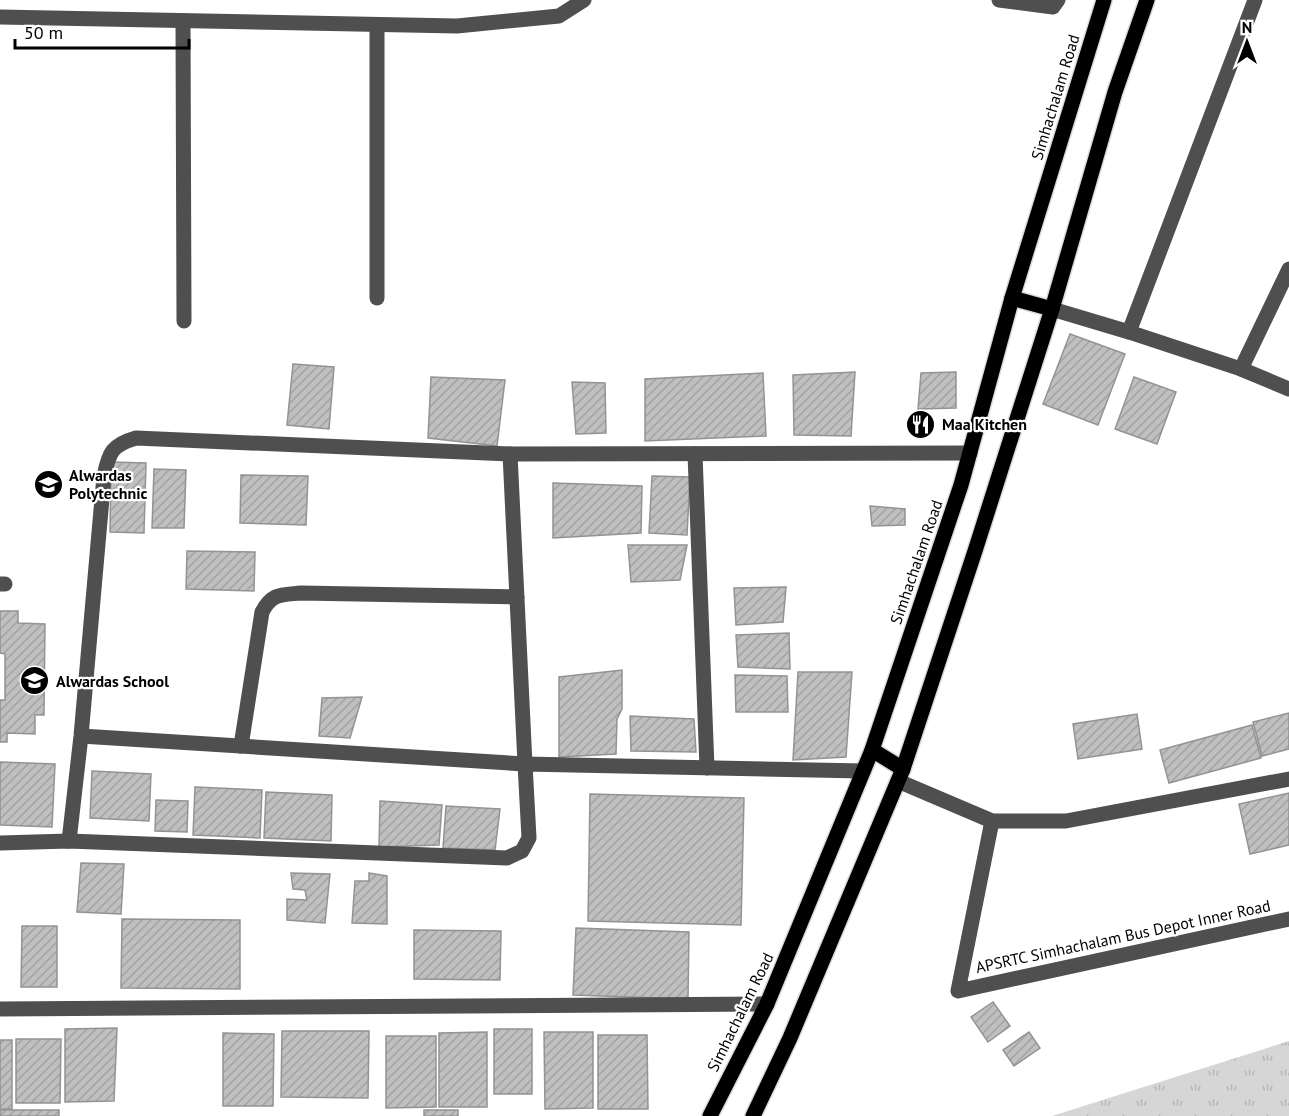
<svg xmlns="http://www.w3.org/2000/svg" width="1289" height="1116" viewBox="0 0 1289 1116" font-family="'PT Sans',sans-serif">
	<style>
		.grass { fill: url(#grass-tufts) }
		.building { fill: url(#building-hatch); stroke: #939393; stroke-width: 1.5 }
		.lines { fill: none; stroke-linecap: round; stroke-linejoin: round }
		.major-casing { stroke: #dbdbdb; stroke-width: 18 }
		.minor { stroke: #4f4f4f; stroke-width: 15 }
		.major { stroke: #000; stroke-width: 15 }
		.labels { text-anchor: middle; dominant-baseline: central; stroke-width: 4.5; stroke-linejoin: round; paint-order: stroke }
		.street-label { font-size: 16px; fill: #000; stroke: #fff }
		.poi-label { font-size: 16px; font-weight: bold; fill: #000; stroke: #fff; text-anchor: start }
	</style>
	<defs>
		<pattern id="grass-tufts" width="24" height="20" patternUnits="userSpaceOnUse" patternTransform="scale(1.5)"><rect width="24" height="20" fill="#d6d6d6"/><path d="M3 7l-1-3M5 7V3M7 7l1-3M15 17l-1-3M17 17v-4M19 17l1-3" fill="none" stroke="#b6b6b6"/></pattern>
		<pattern id="building-hatch" width="6" height="6" patternUnits="userSpaceOnUse" patternTransform="scale(1.5)"><rect width="6" height="6" fill="#bfbfbf"/><path d="M-1 1l2-2M0 6l6-6M5 7l2-2" fill="none" stroke="#a2a2a2"/></pattern>
	</defs>
	<rect width="100%" height="100%" fill="#fff"/>
	<path class="grass" d="M1289,1041V1116H1052Z"/>
	<g class="building">
		<path d="M1070,334L1125,354L1098,425L1043,404Z"/>
		<path d="M293,364L334,367L329,429L287,425Z"/>
		<path d="M855,372L851,436L794,435L793,375Z"/>
		<path d="M956,372V408L918,409L921,373Z"/>
		<path d="M763,373L766,436L645,441V379Z"/>
		<path d="M431,377L505,380L497,446L428,438Z"/>
		<path d="M1134,377L1176,392L1157,444L1115,429Z"/>
		<path d="M572,382L605,383L606,433L576,434Z"/>
		<path d="M111,462L146,463L144,533L110,532Z"/>
		<path d="M154,469L186,470L184,528H152Z"/>
		<path d="M241,475L308,476L306,525L240,523Z"/>
		<path d="M652,476L690,477L687,535L649,533Z"/>
		<path d="M553,483L642,486L641,533L553,538Z"/>
		<path d="M870,506L905,509V525L872,526Z"/>
		<path d="M628,545H687L680,580L631,582Z"/>
		<path d="M187,551L255,552L254,591L186,589Z"/>
		<path d="M786,587L783,622L736,625L734,588Z"/>
		<path d="M0,611H18V623L45,624L44,715H35V734L7,733V742H0V700H5V654L0,653Z"/>
		<path d="M789,633L790,669L738,667L736,635Z"/>
		<path d="M622,670V709L617,719L616,754L559,757V677Z"/>
		<path d="M798,672H852L846,757L793,760Z"/>
		<path d="M735,675L787,676L788,712H736Z"/>
		<path d="M362,697L350,738L319,736L322,698Z"/>
		<path d="M1289,713V749L1262,756L1253,722Z"/>
		<path d="M1137,714L1142,749L1078,759L1073,724Z"/>
		<path d="M630,716L694,719L696,752L631,751Z"/>
		<path d="M1252,725L1261,758L1169,783L1160,750Z"/>
		<path d="M0,762L55,764L52,827L0,825Z"/>
		<path d="M92,771L151,774L149,821L90,818Z"/>
		<path d="M195,787L262,790L260,838L193,835Z"/>
		<path d="M266,792L332,795L331,841L264,838Z"/>
		<path d="M1289,793V845L1250,854L1239,804Z"/>
		<path d="M590,794L744,798L741,925L588,921Z"/>
		<path d="M156,800L188,801L187,832L155,831Z"/>
		<path d="M380,801L442,805L439,845L379,847Z"/>
		<path d="M446,806L500,809L495,850L443,848Z"/>
		<path d="M81,863L124,864L121,914L77,912Z"/>
		<path d="M291,873L330,874L325,923L287,920V899L307,900L305,890L293,889Z"/>
		<path d="M369,873L387,876V924L352,923L355,881H369Z"/>
		<path d="M122,919L240,920V989L121,988Z"/>
		<path d="M22,926H57V987H21Z"/>
		<path d="M576,928L689,932L688,999L573,995Z"/>
		<path d="M414,930L501,931L500,980L414,979Z"/>
		<path d="M993,1002L1010,1026L988,1042L971,1017Z"/>
		<path d="M117,1028L114,1101L65,1102V1029Z"/>
		<rect x="494" y="1029" width="38" height="65"/>
		<path d="M282,1031H369L368,1098L281,1097Z"/>
		<path d="M487,1032V1107H439V1033Z"/>
		<path d="M544,1032H593V1108L545,1109Z"/>
		<path d="M1029,1032L1040,1048L1014,1066L1003,1050Z"/>
		<path d="M223,1033L274,1034L273,1106H223Z"/>
		<path d="M598,1035H647L648,1109H598Z"/>
		<path d="M386,1036H436V1107L386,1108Z"/>
		<path d="M16,1039H61L60,1103H16Z"/>
		<rect x="0" y="1040" width="12" height="69"/>
		<rect x="0" y="1110" width="59" height="6"/>
		<rect x="424" y="1110" width="34" height="6"/>
	</g>
	<g class="lines">
		<defs>
			<g id="major">
				<path d="M1012,298L1052,309"/>
				<path d="M872,750L903,769"/>
				<path d="M710,1116L767,1004L872,750L961,485L1012,298L1104,0"/>
				<path d="M753,1116L790,1038L903,769L975,551L1052,309L1115,92L1147,0"/>
			</g>
		</defs>
		<use href="#major" class="major-casing"/>
		<g class="minor">
			<path d="M999,0L1053,7L1058,0"/>
			<path d="M0,17L457,26L559,16L584,0"/>
			<path d="M183,21L184,321"/>
			<path d="M377,25V298"/>
			<path d="M1052,309L1129,332L1241,369L1289,389"/>
			<path d="M1129,332L1255,0"/>
			<path d="M1241,369L1289,269"/>
			<path d="M510,454L970,453"/>
			<path d="M695,454L707,768"/>
			<path d="M0,584H5"/>
			<path d="M241,746L262,612C272,593 281,595 301,593L517,597"/>
			<path d="M898,781L992,821H1066L1289,779"/>
			<path d="M992,821L958,991L1289,919"/>
			<path d="M69,841L81,736L104,476C109,452 112,445 136,438L510,454L525,764L81,736"/>
			<path d="M0,843L69,841L507,858L522,851L529,838L525,764L863,771"/>
			<path d="M0,1009L767,1004"/>
		</g>
		<use href="#major" class="major"/>
	</g>
	<defs>
		<symbol id="restaurant-disc" viewBox="-11 -11 22 22"><circle r="9.5" fill="#000" stroke="#fff"/><path d="M-5-6h1v4h1v-4h1v4h1v-4h1v5L-1.5 .5V6h-2V.5L-5-1ZM5-6V6H3V1.5H1.5Q1.5-4 5-6Z" fill="#fff"/></symbol>
		<symbol id="university-disc" viewBox="-11 -11 22 22"><circle r="9.5" fill="#000" stroke="#fff"/><path d="M0-5L7-2L0 1L-7-2ZM-4 1L0 2.5L4 1V4Q0 6-4 4Z" fill="#fff"/></symbol>
		<symbol id="school-disc" viewBox="-11 -11 22 22"><circle r="9.5" fill="#000" stroke="#fff"/><path d="M0-5L7-2L0 1L-7-2ZM-4 1L0 2.5L4 1V4Q0 6-4 4Z" fill="#fff"/></symbol>
	</defs>
	<g fill-rule="evenodd">
		<use href="#restaurant-disc" x="904" y="408" width="33" height="33"/>
		<use href="#university-disc" x="32" y="468" width="33" height="33"/>
		<use href="#school-disc" x="18" y="664" width="33" height="33"/>
	</g>
	<g class="labels">
		<g class="street-label">
			<text transform="translate(1055 97) rotate(-73)">Simhachalam Road</text>
			<text transform="translate(916 562) rotate(-71)">Simhachalam Road</text>
			<text transform="translate(1123 936) rotate(-12)">APSRTC Simhachalam Bus Depot Inner Road</text>
			<text transform="translate(740 1012) rotate(-64)">Simhachalam Road</text>
		</g>
		<g class="poi-label">
			<text x="942" y="424">Maa Kitchen</text>
			<text x="69" y="475">Alwardas<tspan x="69" dy="18">Polytechnic</tspan></text>
			<text x="56" y="681">Alwardas School</text>
		</g>
	</g>
	<g transform="translate(1247 42)" stroke="#ffffff" stroke-width="4.5" paint-order="stroke">
	<path d="M0-4.5L10 22L0 15L-10 22Z" fill="#000000"/>
	<text y="-9" font-size="16" font-weight="bold" text-anchor="middle" fill="#000000">N</text>
	</g>
	<path d="M15 39v9h174v-9" fill="none" stroke="#000000" stroke-width="3"/>
	<text x="24" y="39" font-size="18" fill="#000000" stroke="#ffffff" stroke-width="4.5" paint-order="stroke">50 m</text>
</svg>
